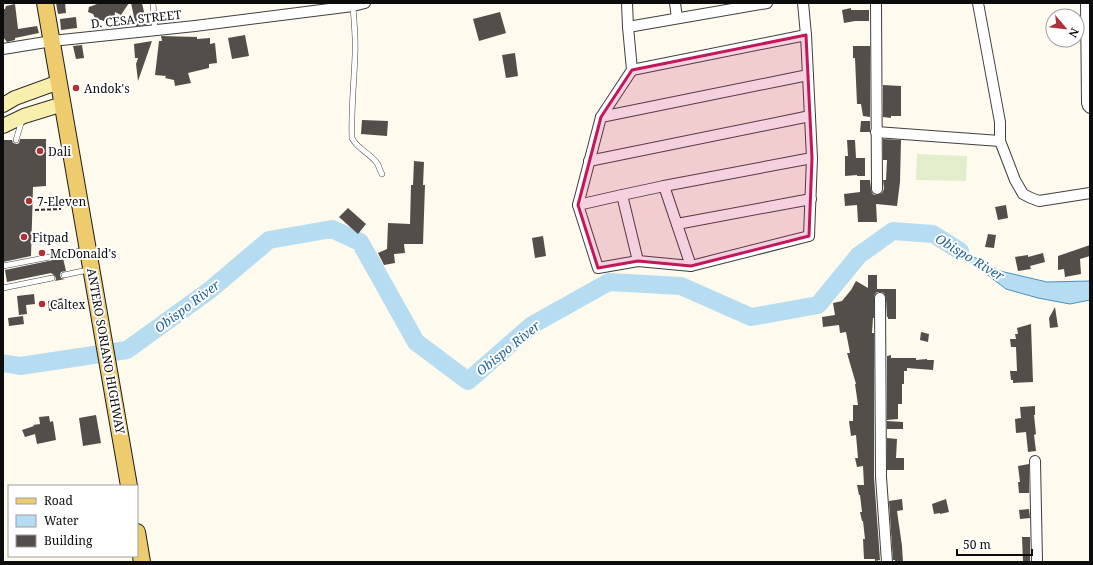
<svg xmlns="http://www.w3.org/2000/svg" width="1093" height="565" viewBox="0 0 1093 565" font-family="'Noto Serif',serif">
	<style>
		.pitch { fill: #e2edcb }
		.water { fill: #b6dcf1; stroke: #4292c3 }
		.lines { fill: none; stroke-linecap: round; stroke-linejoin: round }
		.river { stroke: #b6dcf1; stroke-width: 18 }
		.building { fill: #544e4a }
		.lane-casing { stroke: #3f3f3f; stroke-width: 6 }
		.street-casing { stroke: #3f3f3f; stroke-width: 12 }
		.secondary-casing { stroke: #2e2e2e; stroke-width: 16 }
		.primary-casing { stroke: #1d1d1d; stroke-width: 18 }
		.path { stroke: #2e2e2e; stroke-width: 2; stroke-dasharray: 4 2; stroke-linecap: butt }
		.lane { stroke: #fff; stroke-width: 5 }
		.street { stroke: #fff; stroke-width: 10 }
		.secondary { stroke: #f9efad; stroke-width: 14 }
		.primary { stroke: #eecc6d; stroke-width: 16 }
		.marked { fill: #c2185b; fill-opacity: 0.2; stroke: #c2185b; stroke-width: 3; stroke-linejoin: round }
		.poi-dot { fill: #b22f38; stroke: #fff; stroke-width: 1.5 }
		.labels { text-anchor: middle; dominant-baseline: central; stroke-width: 4; stroke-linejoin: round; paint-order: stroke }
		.street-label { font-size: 12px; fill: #0c0c0c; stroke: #fff }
		.poi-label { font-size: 12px; fill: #0c0c0c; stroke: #fff; text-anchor: start }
		.water-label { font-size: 13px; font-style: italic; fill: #1f6495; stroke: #fff }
	</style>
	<rect width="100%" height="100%" fill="#fefaed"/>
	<path class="pitch" d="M917,154L967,156L966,181L916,180Z"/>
	<path class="water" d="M939,238L1000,271L1047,282L1090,281V300L1070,304L1038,298L1006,289Z"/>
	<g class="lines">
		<path class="river" d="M3,363L20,366L127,350L210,290L269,240L332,229L360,242L416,342L468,381L532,325L609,282L681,286L751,317L818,305L859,255L893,231L933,234L960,251"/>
	</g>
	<g class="building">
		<path d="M56,3H65L66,13L58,14Z"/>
		<path d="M98,3H129L121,15L115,12L114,21H103L102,20H96L93,14L88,12L89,7L97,4Z"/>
		<path d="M131,3H142L147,25L136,26Z"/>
		<path d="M15,4L18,29L37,26L39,33L15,38V40L7,42L3,37V9H5L6,6Z"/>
		<path d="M851,8V10H869V21H855L844,23L842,10Z"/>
		<path d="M500,12L506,33L479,41L473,19Z"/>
		<path d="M76,17L77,28L61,30L60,19Z"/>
		<path d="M245,35L249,56L232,59L228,38Z"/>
		<path d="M161,36L197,37V39L210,38V44L215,43L217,63L209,64V68L188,73L191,83L175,86L174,80L165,78L166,76L155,75L159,41H162Z"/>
		<path d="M152,41L138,81L136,64L138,58H135L134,44Z"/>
		<path d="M82,45L84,58L76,59L73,46Z"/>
		<path d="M853,46H870V117L863,116L861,104H857L855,58H853Z"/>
		<path d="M515,53L518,76L506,78L502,55Z"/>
		<path d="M883,85L901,86V116H891V118L883,117Z"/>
		<path d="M362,120L388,121L387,136L361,134Z"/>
		<path d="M861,121H870V132H860Z"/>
		<path d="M20,139H46V186L33,187L31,256L3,262V140H12L13,143L17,144L19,143Z"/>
		<path d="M883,139L901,140L900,182L897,206L876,204L877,222H858L857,205L845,206L844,194L860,192V180H870L871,189L872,193L874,195H877L882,193L884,189L883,180H886L887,160H883Z"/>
		<path d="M847,140H855L856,158H865V176H857V175L845,176V156H848Z"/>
		<path d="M414,161L424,162L423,185H425L423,244H404L405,253L394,254L395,263L384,265L378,253L387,249L388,223L410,224L411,185H413Z"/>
		<path d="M1006,205L1008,218L998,220L995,207Z"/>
		<path d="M348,208L366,224L358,234L339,217Z"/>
		<path d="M988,234L996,235L994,248L985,247Z"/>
		<path d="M543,236L546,256L535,258L532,238Z"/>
		<path d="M1090,245V256L1080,259L1081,274L1065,277L1064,269L1058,270V256Z"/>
		<path d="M1043,253L1045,262L1030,266L1031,269L1018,271L1015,257L1028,255V257Z"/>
		<path d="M63,258L66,271L61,272L60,275L61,278L65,279L55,281L56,279L55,276L51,273L7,282L5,270Z"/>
		<path d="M868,275H877V289H896V319H888V317H887L886,298L884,293L880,292H877L875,294L874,298V318H873L872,333H874V477L880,560L875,561V559H864L863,539H865L863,521H862L860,512H862L860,495H859L857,485H864L863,466L857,467L855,458H858L856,435L851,436L849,421H853V405H858L855,384H856L847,353H850L846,332L840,333L839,325L823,327L822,317L835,315L833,303L842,301L851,290L856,281L868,288Z"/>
		<path d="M34,294L35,304L26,305L27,314L19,315L17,296Z"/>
		<path d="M68,297L69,308L49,311L48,301Z"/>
		<path d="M1055,307L1058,327L1050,328L1049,318Z"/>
		<path d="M23,316L24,324L9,326L8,318Z"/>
		<path d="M1031,324L1033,382L1013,383V380H1011L1010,371H1017L1016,347H1011L1010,339H1016L1015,334H1018L1017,328Z"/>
		<path d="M921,332L929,334L928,342L920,340Z"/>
		<path d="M891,355V358H916V360L927,359V360H934L933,370L907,368V371H904V384H902V404H898V419L887,420V356Z"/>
		<path d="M1035,406V415H1034L1036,434L1034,435L1036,451L1028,452L1026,432L1016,433L1015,419L1021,418L1020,407Z"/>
		<path d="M96,415L101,443L83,446L79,418Z"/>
		<path d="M49,416L50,422L53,421L56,440L37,444L35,434L25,437L22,430L34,426L33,425L40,424L39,417Z"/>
		<path d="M887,421L903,422V429H887Z"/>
		<path d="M887,438L897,439L896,458H904V470H887Z"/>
		<path d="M1029,464V493H1019L1018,482H1020L1018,466Z"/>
		<path d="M902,499L903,510L897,511L902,546L903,562H895V560H893L889,501Z"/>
		<path d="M946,499L949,512L940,514V513L934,514L932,504Z"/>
		<path d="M1029,509L1030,518L1020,519L1019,510Z"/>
		<path d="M1022,537H1030V562H1023Z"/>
	</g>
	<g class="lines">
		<defs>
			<g id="lane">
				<path d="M153,3L155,30"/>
				<path d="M353,6C354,22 356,39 355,55C354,83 351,110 352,138C357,149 370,153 377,163C379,166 380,171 382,174"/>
				<path d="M16,140L22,120"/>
				<path d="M3,266L86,250"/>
				<path d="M64,275L88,270"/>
				<path d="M3,288L52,278"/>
			</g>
			<g id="street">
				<path d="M627,3L628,27L632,70L601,117L578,205L598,268L638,261L691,266L664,186"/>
				<path d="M675,3L677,18"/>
				<path d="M876,3L877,189"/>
				<path d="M978,3L1000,122V141L1015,180L1023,194L1031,198L1039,201L1090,193"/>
				<path d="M1086,3L1087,103L1088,106L1090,108"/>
				<path d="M628,27L767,3"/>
				<path d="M3,49L52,41L195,26L353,6L365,3"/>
				<path d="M632,70L806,35"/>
				<path d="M601,117L808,75"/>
				<path d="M876,132L1000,141"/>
				<path d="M589,161L810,116"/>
				<path d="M622,195L664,186L812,158"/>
				<path d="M578,205L622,195L638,261"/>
				<path d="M677,224L811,199"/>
				<path d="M691,266L809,236L812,158L806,35L803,3"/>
				<path d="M880,298L881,477L887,562"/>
				<path d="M1035,461L1037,562"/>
			</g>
			<g id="secondary">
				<path d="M3,105L15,98L59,82"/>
				<path d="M3,126L24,116L63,104"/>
			</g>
			<g id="primary">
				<path d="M45,3L129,486"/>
				<path d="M137,532L142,562"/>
			</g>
		</defs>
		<use href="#lane" class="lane-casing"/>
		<use href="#street" class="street-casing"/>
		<use href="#secondary" class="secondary-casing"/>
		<use href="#primary" class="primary-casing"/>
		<path class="path" d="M35,210L61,209"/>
		<use href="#lane" class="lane"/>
		<use href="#street" class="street"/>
		<use href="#secondary" class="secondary"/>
		<use href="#primary" class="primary"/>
	</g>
	<path class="marked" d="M806,35L812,158L809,236L691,266L638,261L598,268L578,205L601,117L632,70Z"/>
	<g class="poi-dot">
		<circle cx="76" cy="88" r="4"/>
		<circle cx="40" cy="151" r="4"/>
		<circle cx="29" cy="201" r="4"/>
		<circle cx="24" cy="237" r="4"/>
		<circle cx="42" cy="253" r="4"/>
		<circle cx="42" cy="304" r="4"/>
	</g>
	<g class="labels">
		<g class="street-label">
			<text transform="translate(136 19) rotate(-6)">D. CESA STREET</text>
			<text transform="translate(106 351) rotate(80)">ANTERO SORIANO HIGHWAY</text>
		</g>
		<g class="poi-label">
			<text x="84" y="88">Andok's</text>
			<text x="48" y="151">Dali</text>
			<text x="37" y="201">7-Eleven</text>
			<text x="32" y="237">Fitpad</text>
			<text x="50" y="253">McDonald's</text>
			<text x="50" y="304">Caltex</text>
		</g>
		<g class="water-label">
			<text transform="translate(970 257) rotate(31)">Obispo River</text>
			<text transform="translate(187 306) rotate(-37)">Obispo River</text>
			<text transform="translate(508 348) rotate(-39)">Obispo River</text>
		</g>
	</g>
	<rect width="1093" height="565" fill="none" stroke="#0c0c0c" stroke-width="8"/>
	<rect x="8" y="485" width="130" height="72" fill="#ffffff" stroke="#9e9e9e"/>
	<rect x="16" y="498" width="20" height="6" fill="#eecc6d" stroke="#9e9e9e"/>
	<text x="44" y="505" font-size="12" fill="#0c0c0c">Road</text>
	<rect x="16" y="515" width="20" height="12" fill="#b6dcf1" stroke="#9e9e9e"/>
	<text x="44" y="525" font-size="12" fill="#0c0c0c">Water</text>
	<rect x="16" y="535" width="20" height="12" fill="#544e4a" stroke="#9e9e9e"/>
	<text x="44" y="545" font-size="12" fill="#0c0c0c">Building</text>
	<g transform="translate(1065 28) rotate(118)"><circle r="19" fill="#ffffff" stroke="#9e9e9e"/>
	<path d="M0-3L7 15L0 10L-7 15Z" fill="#b22f38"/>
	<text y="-6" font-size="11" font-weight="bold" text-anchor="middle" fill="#0c0c0c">N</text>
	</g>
	<path d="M957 549v6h75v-6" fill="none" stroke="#0c0c0c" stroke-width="2"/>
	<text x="963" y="549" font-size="12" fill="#0c0c0c" stroke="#ffffff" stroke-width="3" paint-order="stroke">50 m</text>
</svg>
